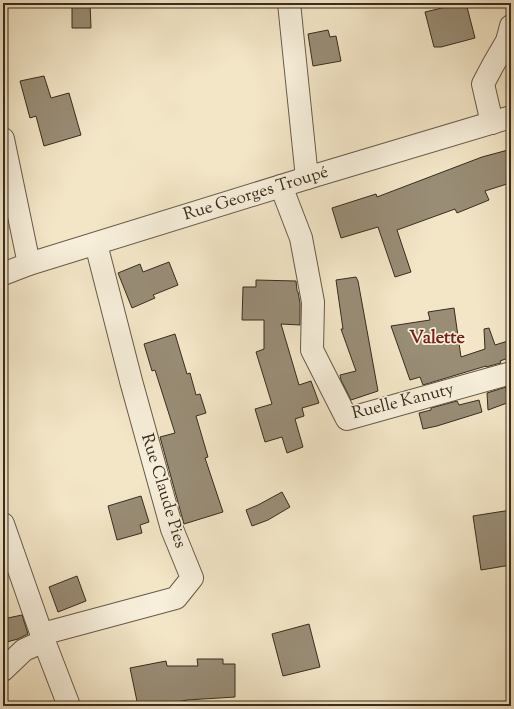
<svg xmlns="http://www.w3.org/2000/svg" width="514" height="709" viewBox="0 0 514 709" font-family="'Sorts Mill Goudy',serif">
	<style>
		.building { fill: #998d76; stroke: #382c1e }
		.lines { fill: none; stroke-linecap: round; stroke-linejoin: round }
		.minor-casing { stroke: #675a48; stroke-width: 24 }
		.minor { stroke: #f7efdb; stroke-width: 22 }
		.labels { text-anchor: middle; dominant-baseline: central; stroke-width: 3.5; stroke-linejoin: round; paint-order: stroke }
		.street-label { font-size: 17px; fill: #382c1e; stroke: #f7efdb }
		.neighbourhood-label { font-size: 18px; font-weight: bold; fill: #7a1f14; stroke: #f7efdb }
	</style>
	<rect width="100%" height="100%" fill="#f3e6c7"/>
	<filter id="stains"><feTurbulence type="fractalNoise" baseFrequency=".005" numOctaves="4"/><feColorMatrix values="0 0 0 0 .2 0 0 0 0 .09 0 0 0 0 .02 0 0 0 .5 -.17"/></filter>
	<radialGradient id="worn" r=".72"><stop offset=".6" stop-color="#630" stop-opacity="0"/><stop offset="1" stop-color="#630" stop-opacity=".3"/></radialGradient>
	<g class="building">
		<path d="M72,3H90L91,28H72Z"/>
		<path d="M463,3H466L475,38L441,47H434L425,12Z"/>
		<path d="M328,30L330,37L336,36L341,61L313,66L308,34Z"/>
		<path d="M44,76L51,98L69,93L81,135L44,146L36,116L30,118L20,81Z"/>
		<path d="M508,150L511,161V171L507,172L510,183L485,191L489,200L457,213L455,209L397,230L411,272L395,277L378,227L341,238L332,208L376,194L377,197L482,157Z"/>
		<path d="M169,262L178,285L153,295L155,298L132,308L118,273L140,264L143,272Z"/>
		<path d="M356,277L358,281L378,391L351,400L341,380L340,375L356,371L341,329H343L336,280Z"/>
		<path d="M256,280L296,281L297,291L298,292L300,303V325L281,324L299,385L311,381L319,403L302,408L304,416L295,419L303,447L287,453L282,437L265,442L255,409L272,404L256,352L264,349V320H242L243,287H256Z"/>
		<path d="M454,308L461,357L485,349L484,329L489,328L495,345L511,340V357L500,361L501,363L486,367V366L423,385L420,377L410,380L391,326L430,320L428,312Z"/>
		<path d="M175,334L187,374L190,373L196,395L200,394L206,413L196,416L208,457L205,458L223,512L184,524L160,437L175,433L155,370L152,371L144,344Z"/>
		<path d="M506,387L507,403L488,410L487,393Z"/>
		<path d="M479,400L482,412L437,426L423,429L419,413L431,410V408L457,401L459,405Z"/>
		<path d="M282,492L290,507L268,520L252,526L246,510L258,505Z"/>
		<path d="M141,496L149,522L140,525L142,533L117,540L108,506Z"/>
		<path d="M511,510V565L481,570L473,516Z"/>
		<path d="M77,576L86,601L58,612L49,587Z"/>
		<path d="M22,615L28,634L18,639L3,643V619Z"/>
		<path d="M309,624L320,667L283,676L272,634Z"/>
		<path d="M197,659H223V664H235V697L187,700L156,706H138L130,668L166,661L167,666H198Z"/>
	</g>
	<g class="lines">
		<defs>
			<g id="minor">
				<path d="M289,3L307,178"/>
				<path d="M492,123L483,84L493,65L507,41L511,26"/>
				<path d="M3,139L29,264"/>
				<path d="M281,186L301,238L313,302L312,350L347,419L511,373"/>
				<path d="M3,274L29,264L307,178L511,117"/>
				<path d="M3,524L44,641L69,706"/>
				<path d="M42,634L176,598L192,578L172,529L131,381L96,244"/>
				<path d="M3,670L24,650L44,641"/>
			</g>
		</defs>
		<use href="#minor" class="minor-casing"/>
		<use href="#minor" class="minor"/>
	</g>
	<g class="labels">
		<g class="street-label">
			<text transform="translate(256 194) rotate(-17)">Rue Georges Troupé</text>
			<text transform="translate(403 402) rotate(-14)">Ruelle Kanuty</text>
			<text transform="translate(163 491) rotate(73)">Rue Claude Pies</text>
		</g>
		<g class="neighbourhood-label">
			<text x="437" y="339">Valette</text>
		</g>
	</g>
	<rect width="514" height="709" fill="none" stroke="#f3e6c7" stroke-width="16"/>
	<rect x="4" y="4" width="506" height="701" fill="none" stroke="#382c1e" stroke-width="2"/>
	<rect x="8" y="8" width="498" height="693" fill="none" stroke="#382c1e"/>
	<rect width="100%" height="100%" filter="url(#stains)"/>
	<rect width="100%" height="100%" fill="url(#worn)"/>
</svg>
